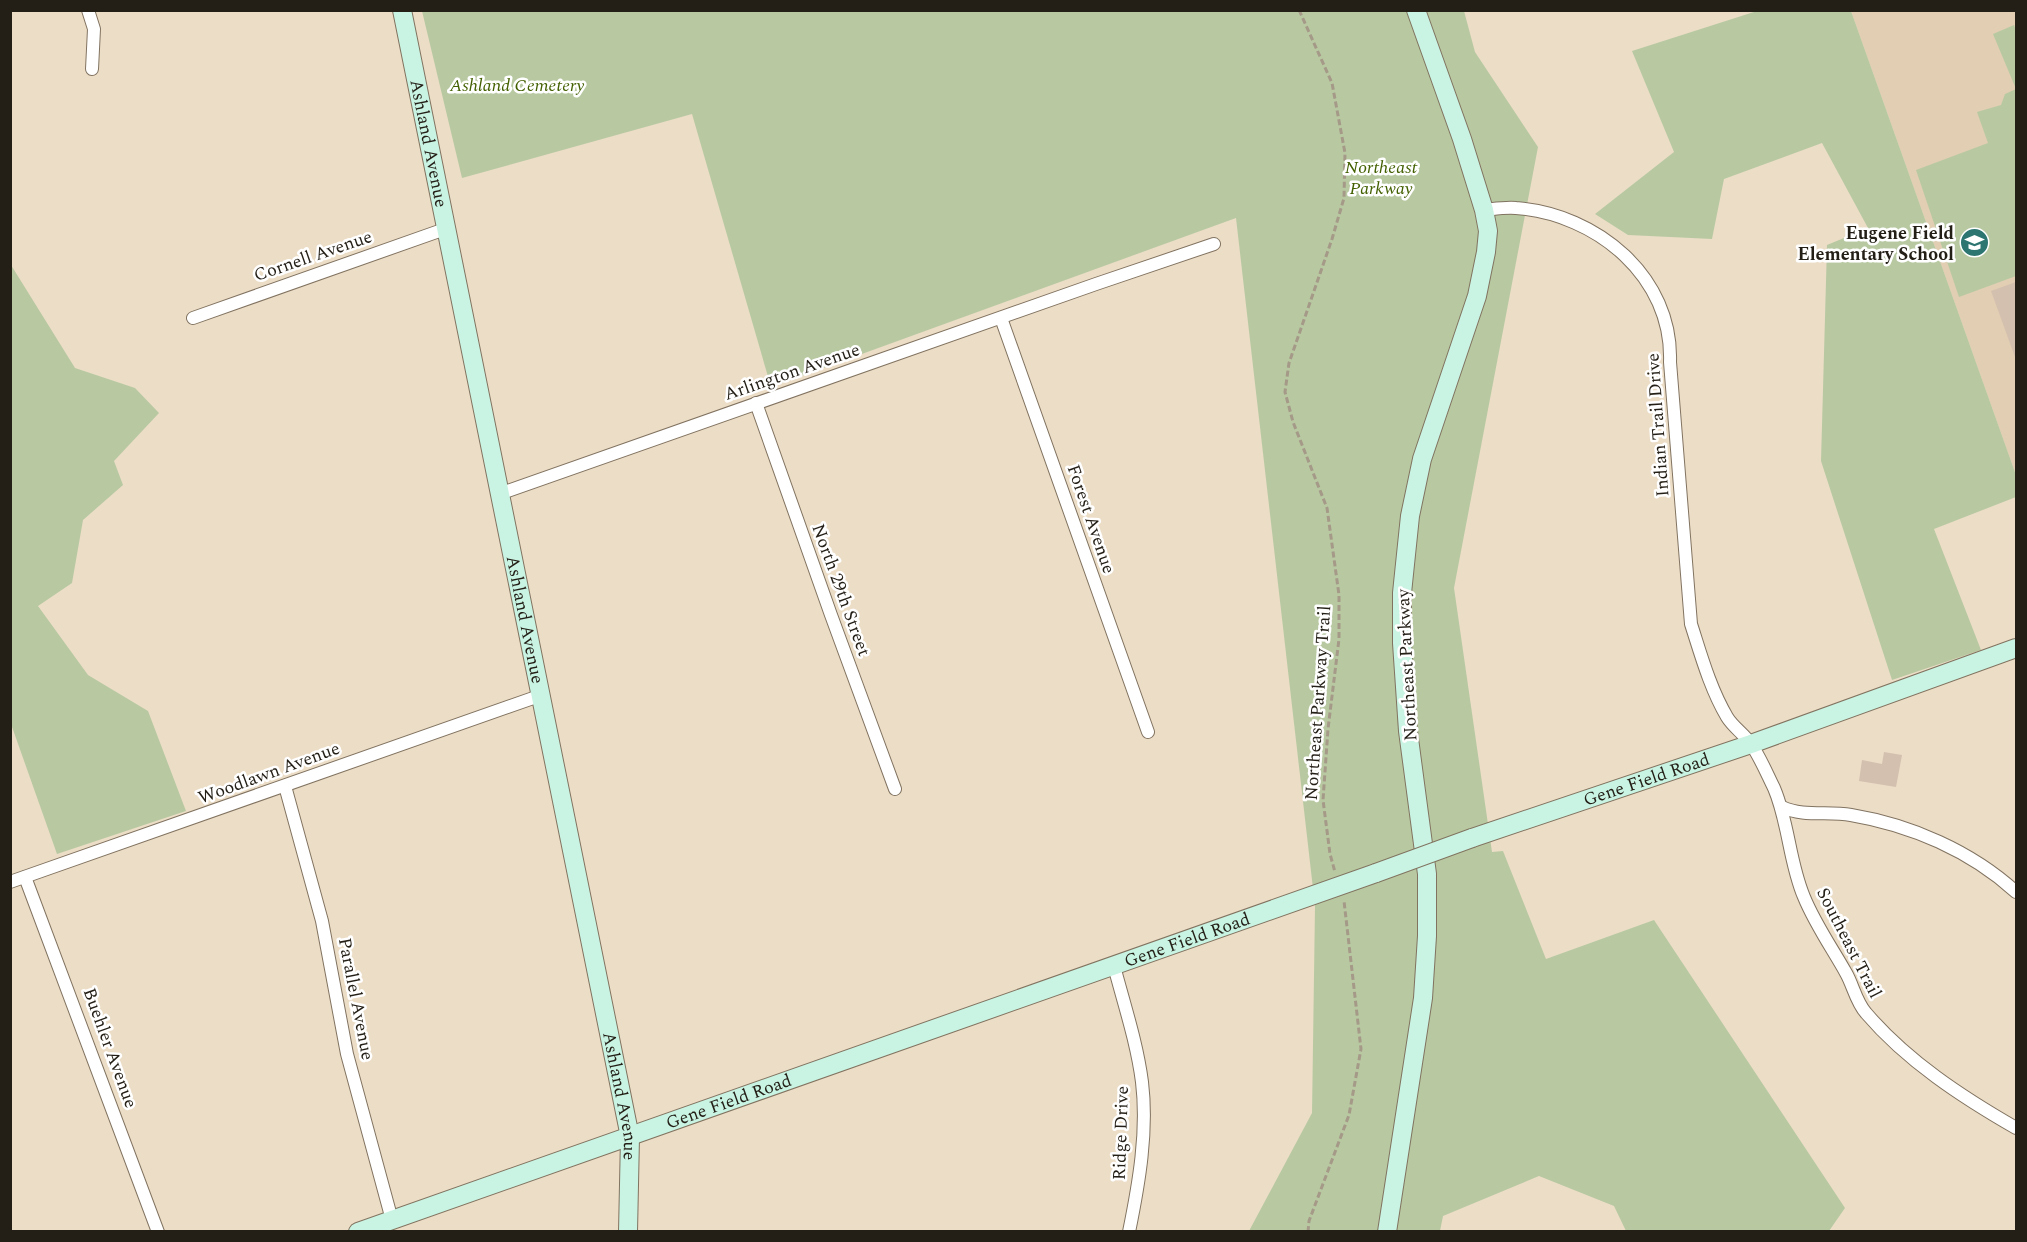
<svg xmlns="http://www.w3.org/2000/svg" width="2027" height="1242" viewBox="0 0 2027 1242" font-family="Spectral,serif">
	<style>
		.built { fill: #e1ceb3 }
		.green { fill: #b8c9a2 }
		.building { fill: #d4c0ae }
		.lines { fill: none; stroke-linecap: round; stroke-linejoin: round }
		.street-casing { stroke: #817360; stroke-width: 14 }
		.secondary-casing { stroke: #817360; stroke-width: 20 }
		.path { stroke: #a59988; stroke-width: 3; stroke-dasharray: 6 3; stroke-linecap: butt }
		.street { stroke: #fff; stroke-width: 12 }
		.secondary { stroke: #c9f4e3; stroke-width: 18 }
		.secondary-bridge-casing { stroke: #817360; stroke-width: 20; stroke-linecap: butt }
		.secondary-bridge { stroke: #c9f4e3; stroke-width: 18 }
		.labels { text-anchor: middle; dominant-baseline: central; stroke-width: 5; stroke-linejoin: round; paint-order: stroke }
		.park-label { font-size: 18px; font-style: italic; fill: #436000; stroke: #fff }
		.street-label { font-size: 18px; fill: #231e16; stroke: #fff }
		.poi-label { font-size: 18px; font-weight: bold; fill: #231e16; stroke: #fff; text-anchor: end }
	</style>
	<rect width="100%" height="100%" fill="#ecddc7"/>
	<path class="built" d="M1851,11H2016V475Z"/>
	<g class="green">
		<path d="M422,11H1464L1475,52L1538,147L1454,588L1492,852L1503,851L1546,959L1654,920L1845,1208L1829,1231H1626L1614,1206L1539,1176L1443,1216L1440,1231H1249L1312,1113L1315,906L1236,218L771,387L692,114L462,178Z"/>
		<path d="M1757,11H1851L2016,475V497L1934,529L1981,650L1892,680L1821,461L1827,245L1868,228L1822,143L1724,179L1712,239L1628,235L1595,214L1674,152L1632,51Z"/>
		<path d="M2014,25L2016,30V276L1959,297L1916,170L1988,143L1977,112L2001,105L2005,94L2016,89L1993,34Z"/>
		<path d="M11,265L75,368L135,388L159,413L114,461L123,485L83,520L72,583L38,606L88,675L148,711L186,811L57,854L11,724Z"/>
	</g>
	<g class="building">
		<path d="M2016,282V356L2015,357L1991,291Z"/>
		<path d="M1884,752L1902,755L1896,787L1859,781L1862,760L1882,764Z"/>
	</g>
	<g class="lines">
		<defs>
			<g id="street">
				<path d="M88,10L94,29L92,69"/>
				<path d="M1484,210C1494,209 1506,207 1516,208C1597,214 1673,277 1670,362L1691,624C1701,655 1710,688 1727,717C1733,727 1744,734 1751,744C1760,757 1767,774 1774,788C1789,823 1789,862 1804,897C1815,924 1832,948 1846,973C1853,985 1856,1002 1866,1013C1907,1061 1962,1097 2016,1128"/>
				<path d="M193,318L445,229"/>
				<path d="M1001,318L1148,732"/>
				<path d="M756,403L831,615L895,789"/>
				<path d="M499,494L1096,284L1214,244"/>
				<path d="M285,786L322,921L347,1054L392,1220"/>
				<path d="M1782,807C1803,817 1828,811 1851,815C1911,825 1971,851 2016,892"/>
				<path d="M25,877L158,1232"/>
				<path d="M10,882L539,696"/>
				<path d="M1114,966C1124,1004 1137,1043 1142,1082C1148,1131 1139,1183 1129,1232"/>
			</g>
			<g id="secondary">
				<path id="s1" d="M402,10L630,1137L628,1232"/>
				<path id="s2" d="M1472,838L1751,744L2016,648"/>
				<path id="s3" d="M358,1232L1376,873"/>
				<path d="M1387,1232L1423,998L1427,936V874L1408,731L1402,643V593L1410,516L1422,459L1477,296L1486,252L1488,231L1484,210L1462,139L1416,10"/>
			</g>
		</defs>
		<use href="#street" class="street-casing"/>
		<use href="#secondary" class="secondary-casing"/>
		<g class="path">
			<path d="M1299,10L1332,83L1345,153L1344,198L1332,239L1289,363L1285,392L1293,422L1327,508L1339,595V639L1328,729L1323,800L1330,854L1335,872"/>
			<path d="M1308,1232L1309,1221L1349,1115L1361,1049L1344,901"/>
		</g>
		<use href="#street" class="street"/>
		<use href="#secondary" class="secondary"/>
		<defs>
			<path id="secondary-bridge" d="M1376,873L1472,838"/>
		</defs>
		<use href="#secondary-bridge" class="secondary-bridge-casing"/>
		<use href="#secondary-bridge" class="secondary-bridge"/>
	</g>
	<defs>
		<symbol id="school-disc" viewBox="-11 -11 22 22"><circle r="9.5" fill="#2c7570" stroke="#fff"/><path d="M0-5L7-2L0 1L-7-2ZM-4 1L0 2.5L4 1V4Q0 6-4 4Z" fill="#fff"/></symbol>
	</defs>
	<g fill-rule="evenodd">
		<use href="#school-disc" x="1958" y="226" width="33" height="33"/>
	</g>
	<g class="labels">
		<g class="park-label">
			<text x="517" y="85">Ashland Cemetery</text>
			<text x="1381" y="167">Northeast<tspan x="1381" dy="21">Parkway</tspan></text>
		</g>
		<g class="street-label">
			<text stroke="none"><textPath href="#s1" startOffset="136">Ashland Avenue</textPath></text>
			<text transform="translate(313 256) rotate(-19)">Cornell Avenue</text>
			<text transform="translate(792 372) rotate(-19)">Arlington Avenue</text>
			<text transform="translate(1658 425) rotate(-94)">Indian Trail Drive</text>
			<text transform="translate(1091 519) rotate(71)">Forest Avenue</text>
			<text transform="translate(841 590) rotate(70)">North 29th Street</text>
			<text stroke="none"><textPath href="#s1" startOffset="622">Ashland Avenue</textPath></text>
			<text transform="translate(1407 665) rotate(-93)">Northeast Parkway</text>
			<text transform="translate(1318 703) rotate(-86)">Northeast Parkway Trail</text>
			<text transform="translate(269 773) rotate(-20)">Woodlawn Avenue</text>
			<text stroke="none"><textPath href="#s2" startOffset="184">Gene Field Road</textPath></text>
			<text stroke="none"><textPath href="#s3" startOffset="879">Gene Field Road</textPath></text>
			<text transform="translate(1849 943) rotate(63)">Southeast Trail</text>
			<text transform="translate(356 999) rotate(79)">Parallel Avenue</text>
			<text transform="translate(110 1048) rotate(70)">Buehler Avenue</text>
			<text stroke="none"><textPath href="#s1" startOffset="1108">Ashland Avenue</textPath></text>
			<text stroke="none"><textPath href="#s3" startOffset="393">Gene Field Road</textPath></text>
			<text transform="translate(1121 1133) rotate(-88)">Ridge Drive</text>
		</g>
		<g class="poi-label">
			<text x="1954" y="233">Eugene Field<tspan x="1954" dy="21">Elementary School</tspan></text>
		</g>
	</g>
	<rect width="2027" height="1242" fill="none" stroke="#231e16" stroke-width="24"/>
</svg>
